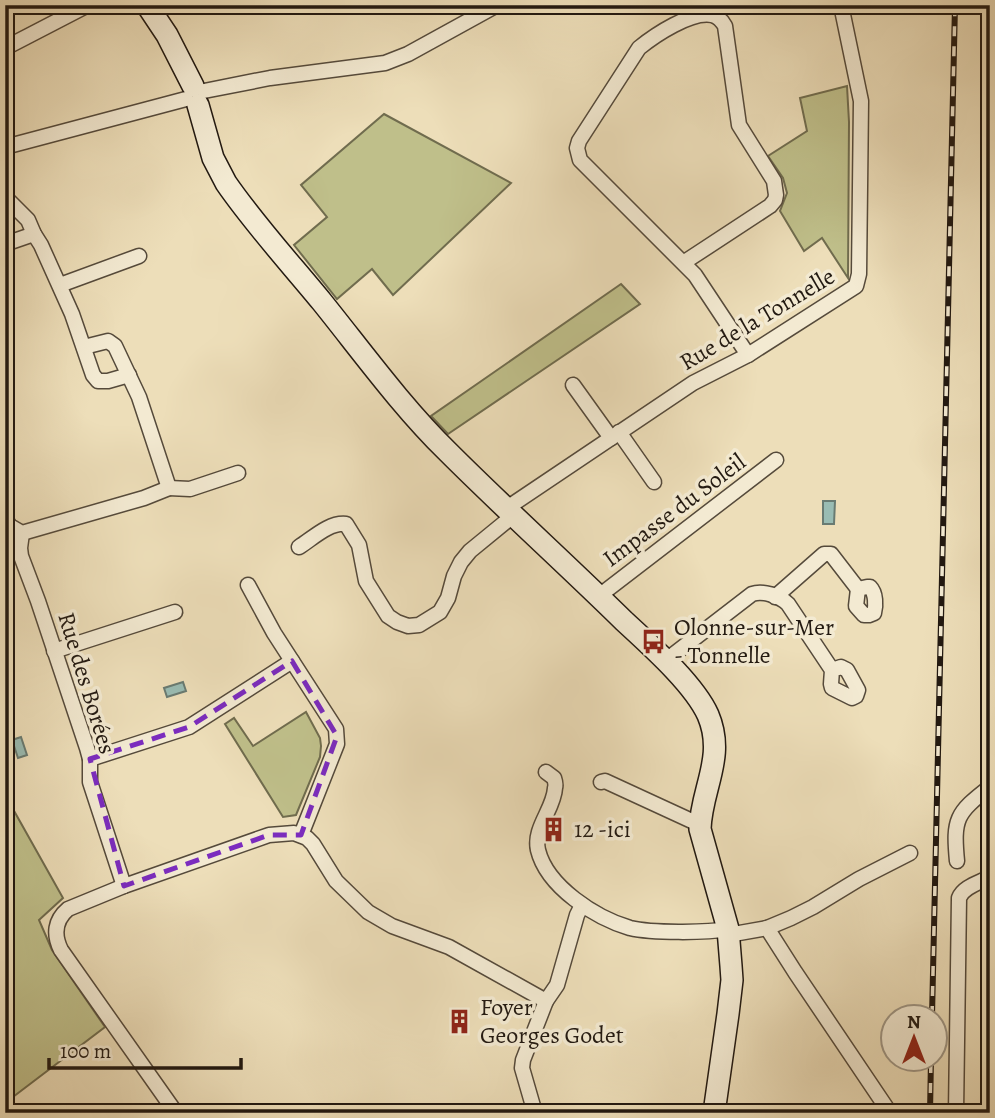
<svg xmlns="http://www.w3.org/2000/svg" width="995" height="1118" viewBox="0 0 995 1118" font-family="Alegreya,serif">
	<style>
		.green { fill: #bfbf8a; stroke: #706c4e; stroke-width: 2 }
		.water { fill: #99bcb3; stroke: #697b72; stroke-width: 2 }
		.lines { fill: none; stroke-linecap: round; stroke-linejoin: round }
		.street-casing { stroke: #554a3b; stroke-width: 17 }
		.secondary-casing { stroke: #221911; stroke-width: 24 }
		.street { stroke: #f3ead2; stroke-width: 14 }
		.secondary { stroke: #f3ead2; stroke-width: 21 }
		.rail-casing { stroke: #221911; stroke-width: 6 }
		.rail { stroke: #f3ead2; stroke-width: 3.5; stroke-dasharray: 10; stroke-linecap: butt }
		.marked { fill: none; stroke: #7b2cbf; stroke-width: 5; stroke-dasharray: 14 9; stroke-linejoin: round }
		.labels { text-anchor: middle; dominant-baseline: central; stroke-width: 7; stroke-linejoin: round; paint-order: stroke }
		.street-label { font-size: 24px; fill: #221911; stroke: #f3ead2 }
		.poi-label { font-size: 24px; fill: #221911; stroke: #f3ead2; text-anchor: start }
	</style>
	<rect width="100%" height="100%" fill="#eddeb9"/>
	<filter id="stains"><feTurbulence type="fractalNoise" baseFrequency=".00286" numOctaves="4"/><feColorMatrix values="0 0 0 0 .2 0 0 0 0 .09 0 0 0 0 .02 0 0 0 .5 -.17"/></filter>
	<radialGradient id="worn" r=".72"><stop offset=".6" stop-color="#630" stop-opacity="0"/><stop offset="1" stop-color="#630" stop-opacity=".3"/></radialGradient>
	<g class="green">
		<path d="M847,86L849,122L848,278L822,238L804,251L780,211L787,193L783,178L768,156L807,131L800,98Z"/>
		<path d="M384,114L511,183L393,295L372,269L337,299L294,245L327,217L301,185Z"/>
		<path d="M621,284L640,304L448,434L431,416Z"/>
		<path d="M306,712L320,738L321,746L320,757L296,815L283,817L225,724L234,718L253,746Z"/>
		<path d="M5,786L13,809L63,898L39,920L52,950L105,1027L5,1103Z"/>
	</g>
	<g class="water">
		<path d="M823,501H835L834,524H823Z"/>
		<path d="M183,682L186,691L167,697L164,688Z"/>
		<path d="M21,737L27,755L18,758L12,740Z"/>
	</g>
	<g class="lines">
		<defs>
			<g id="street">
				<path d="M5,48L88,5"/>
				<path d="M204,91L270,78L385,63L408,54L497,5"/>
				<path d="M5,147L186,99"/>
				<path d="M5,197L28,220L34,234L41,245L72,314L93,375L98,381H108L129,375"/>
				<path d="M5,244L34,234"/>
				<path d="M683,263L770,206L775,200L776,195L774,181L739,125L725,26C722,21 718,16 712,15C691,11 655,35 639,48L579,141L577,148L580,160L695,275L748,355"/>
				<path d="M60,285L139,256"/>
				<path d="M573,385L611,438"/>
				<path d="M619,432L654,482"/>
				<path d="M169,488L190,489L238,473"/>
				<path d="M507,508L693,383L748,355L856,286L859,274L861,101L841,5"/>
				<path d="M5,519L10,526L22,533L144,498L169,488L139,397L115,346L108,341L84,347"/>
				<path d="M22,533L20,548L21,556L38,601L87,748L90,759V782L124,886"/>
				<path d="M299,547C312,539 329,522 346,524L359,545L366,581L388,616L397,622L408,626L419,625L440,612L448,598L454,576L461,562L470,551L514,515"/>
				<path d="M248,585L274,633L336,729L337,744L301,835"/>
				<path d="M867,587H870C876,593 876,606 874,613L869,615H864L856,606L858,589Z"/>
				<path d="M599,596L776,460"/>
				<path d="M775,597L824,554H831L858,589"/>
				<path d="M54,651L175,612"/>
				<path d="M665,661L752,594C763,590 780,596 788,604L832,670L831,684L832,688L852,698L856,696L858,690L847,670L841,667L832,670"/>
				<path d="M90,759L189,727L292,661"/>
				<path d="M546,772L554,778C555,781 556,785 555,788C554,809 533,828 538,850C547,887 596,918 630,928C651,933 706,933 728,929"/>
				<path d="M601,782L605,781L694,822L701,823"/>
				<path d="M957,861C953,819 956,813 990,787"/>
				<path d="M767,928L795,972L890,1113"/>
				<path d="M728,935L767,928L791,918L813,907L859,879L910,853"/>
				<path d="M176,1113L61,950C53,934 55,920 68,909L124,886L269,835L294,833L307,838L313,844L336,881L368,912L392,926L449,947L546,1001"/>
				<path d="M535,1113L522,1068L523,1060L546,1001L557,985L577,915L582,905"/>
				<path d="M956,1113L959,898C963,887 979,883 990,877"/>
			</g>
			<g id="secondary">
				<path d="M147,5L167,35L193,86"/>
				<path d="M198,105L213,158L226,183C255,225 290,263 322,302C363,353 402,407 448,452C506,510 566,564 624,621C650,645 694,684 708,715C726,757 701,789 700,829L728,929L731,966L732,980L728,1014L714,1113"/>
			</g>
		</defs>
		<use href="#street" class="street-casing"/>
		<use href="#secondary" class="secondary-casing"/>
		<use href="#street" class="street"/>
		<use href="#secondary" class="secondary"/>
		<defs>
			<g id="rail">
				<path d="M932,1016L955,5"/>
				<path d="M930,1113L931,1058"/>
			</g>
		</defs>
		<use href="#rail" class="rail-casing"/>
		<use href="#rail" class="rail"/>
	</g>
	<path class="marked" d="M292,661L337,736L301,835H269L124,886L90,759L189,727Z"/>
	<defs>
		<symbol id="bus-bare" viewBox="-9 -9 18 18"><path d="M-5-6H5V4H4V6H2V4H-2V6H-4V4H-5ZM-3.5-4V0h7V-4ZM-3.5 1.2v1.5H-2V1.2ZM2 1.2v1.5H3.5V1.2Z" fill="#8f2418" stroke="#f3ead2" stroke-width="2.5" paint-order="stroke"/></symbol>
		<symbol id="building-bare" viewBox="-9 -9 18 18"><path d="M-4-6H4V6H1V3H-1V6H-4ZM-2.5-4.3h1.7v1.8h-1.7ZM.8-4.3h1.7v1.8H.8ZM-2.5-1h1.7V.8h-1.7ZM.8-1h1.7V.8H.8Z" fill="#8f2418" stroke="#f3ead2" stroke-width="2.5" paint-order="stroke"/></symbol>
	</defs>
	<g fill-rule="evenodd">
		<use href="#bus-bare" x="636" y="624" width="35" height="35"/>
		<use href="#building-bare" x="536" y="812" width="35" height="35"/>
		<use href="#building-bare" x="442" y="1004" width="35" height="35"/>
	</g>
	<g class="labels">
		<g class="street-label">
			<text transform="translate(757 319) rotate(-31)">Rue de la Tonnelle</text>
			<text transform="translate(674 510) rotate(-37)">Impasse du Soleil</text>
			<text transform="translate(87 683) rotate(73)">Rue des Borées</text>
		</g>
		<g class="poi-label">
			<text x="674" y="627">Olonne-sur-Mer<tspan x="674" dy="28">- Tonnelle</tspan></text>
			<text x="574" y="829">12 -ici</text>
			<text x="480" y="1007">Foyer<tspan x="480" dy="28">Georges Godet</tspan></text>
		</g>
	</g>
	<rect width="995" height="1118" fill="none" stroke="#eddeb9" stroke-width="28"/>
	<rect x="7" y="7" width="981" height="1104" fill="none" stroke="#221911" stroke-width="3.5"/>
	<rect x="14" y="14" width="967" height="1090" fill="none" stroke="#221911" stroke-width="2"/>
	<g transform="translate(914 1038)"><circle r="33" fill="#f3ead2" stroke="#9f9685" stroke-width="2"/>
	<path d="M0-5L12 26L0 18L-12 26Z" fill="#8f2418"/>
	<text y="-10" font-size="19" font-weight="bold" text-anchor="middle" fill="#221911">N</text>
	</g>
	<path d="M49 1058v10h192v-10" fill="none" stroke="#221911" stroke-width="3.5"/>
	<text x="60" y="1058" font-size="21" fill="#221911" stroke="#f3ead2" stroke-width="5" paint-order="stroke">100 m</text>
	<rect width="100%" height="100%" filter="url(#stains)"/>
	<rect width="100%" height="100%" fill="url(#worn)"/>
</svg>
